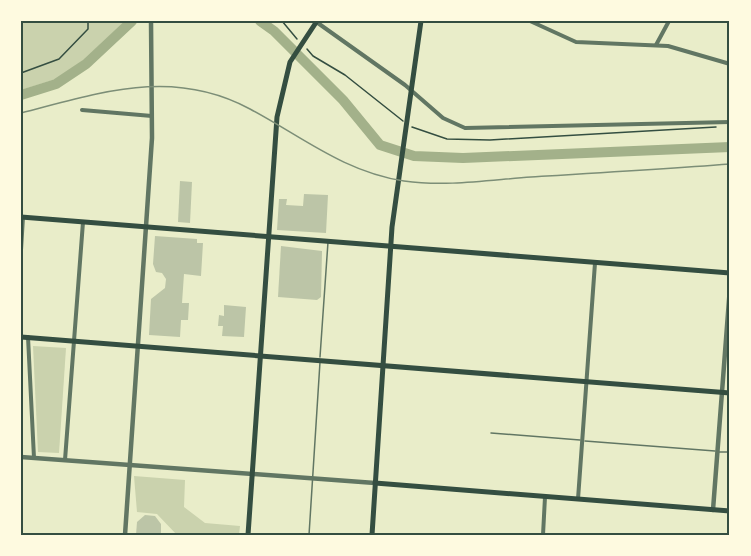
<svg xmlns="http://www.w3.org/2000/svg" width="751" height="556" viewBox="0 0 751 556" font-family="'DM Sans',sans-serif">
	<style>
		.green { fill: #cad2ad }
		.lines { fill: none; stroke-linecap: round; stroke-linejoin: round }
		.river { stroke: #a3b18a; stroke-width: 10 }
		.building { fill: #bcc5a7 }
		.path { stroke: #344e41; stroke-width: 1.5 }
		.service { stroke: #617663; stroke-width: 1.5 }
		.minor { stroke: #617663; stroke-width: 4 }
		.tertiary { stroke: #617663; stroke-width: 4.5 }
		.secondary { stroke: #344e41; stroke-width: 5 }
		.primary { stroke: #344e41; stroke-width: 5 }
		.rail { stroke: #7c8e77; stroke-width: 1.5 }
		.neatline { fill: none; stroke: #344e41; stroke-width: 2 }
	</style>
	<rect width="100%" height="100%" fill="#e9edc9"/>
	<g class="green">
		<path d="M21,21H125L82,61L56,79L21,90Z"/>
		<path d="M33,346L66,348L59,453L38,452Z"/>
		<path d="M134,476L185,480L184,507L205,523L240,526L239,535H177L157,514L137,512Z"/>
	</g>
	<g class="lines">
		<g class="river">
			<path d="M260,21L274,31L343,100L380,145L414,156L463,158L730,147"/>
			<path d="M21,95L56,84L86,64L132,21"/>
		</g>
	</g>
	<g class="building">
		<path d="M180,181L192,182L190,223L178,222Z"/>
		<path d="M304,194L328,195L326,233L277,230L279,199H287L286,205L303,206Z"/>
		<path d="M155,236L197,239V243H203L201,276L184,274L182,303H189L188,320H181L180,337L149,335L151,299L165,288L166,279L162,273L156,272L153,264Z"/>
		<path d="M281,246L322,251L321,297L317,300L278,297Z"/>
		<path d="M224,305L246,307L244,337L222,336L223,326H218L219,315L224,316Z"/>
		<path d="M145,515L155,516L161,524V535H136L137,522Z"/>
	</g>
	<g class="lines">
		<g class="path">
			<path d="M282,21L297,39"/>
			<path d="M307,49L313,56L345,75L403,121"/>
			<path d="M21,73L59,59L88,29V21"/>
			<path d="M412,127L447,139L490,140L716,127"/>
		</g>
		<g class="service">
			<path d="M320,357L328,242"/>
			<path d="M491,433L580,440"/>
			<path d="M585,441L715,451"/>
			<path d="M719,452H730"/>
			<path d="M309,535L320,362"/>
		</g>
		<g class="minor">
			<path d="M315,21L405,85L443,118L465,128L730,122"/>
			<path d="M530,21L576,42L668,46L730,64"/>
			<path d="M656,45L669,21"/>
			<path d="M82,110L152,116"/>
			<path d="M21,250L23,217"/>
			<path d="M28,337L34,458"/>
			<path d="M65,460L83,222"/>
			<path d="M578,499L595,263"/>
			<path d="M543,535L545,497"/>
		</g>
		<g class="tertiary">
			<path d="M21,457L375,483"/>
			<path d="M713,510L730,287"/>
			<path d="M125,535L152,138L151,21"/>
		</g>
		<g class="secondary">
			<path d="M375,483L730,511"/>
			<path d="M248,535L277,117L290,62L317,21"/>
		</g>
		<g class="primary">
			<path d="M21,217L730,273"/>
			<path d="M21,337L730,393"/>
			<path d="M372,535L392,227L421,21"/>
		</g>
		<path class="rail" d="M21,113C100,93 172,67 250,109C301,136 344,172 404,181C446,187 489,180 531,177C597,173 664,169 730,164"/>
	</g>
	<rect width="751" height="556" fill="none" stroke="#fefae0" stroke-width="45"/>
	<rect x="22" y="22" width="706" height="512" class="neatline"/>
</svg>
